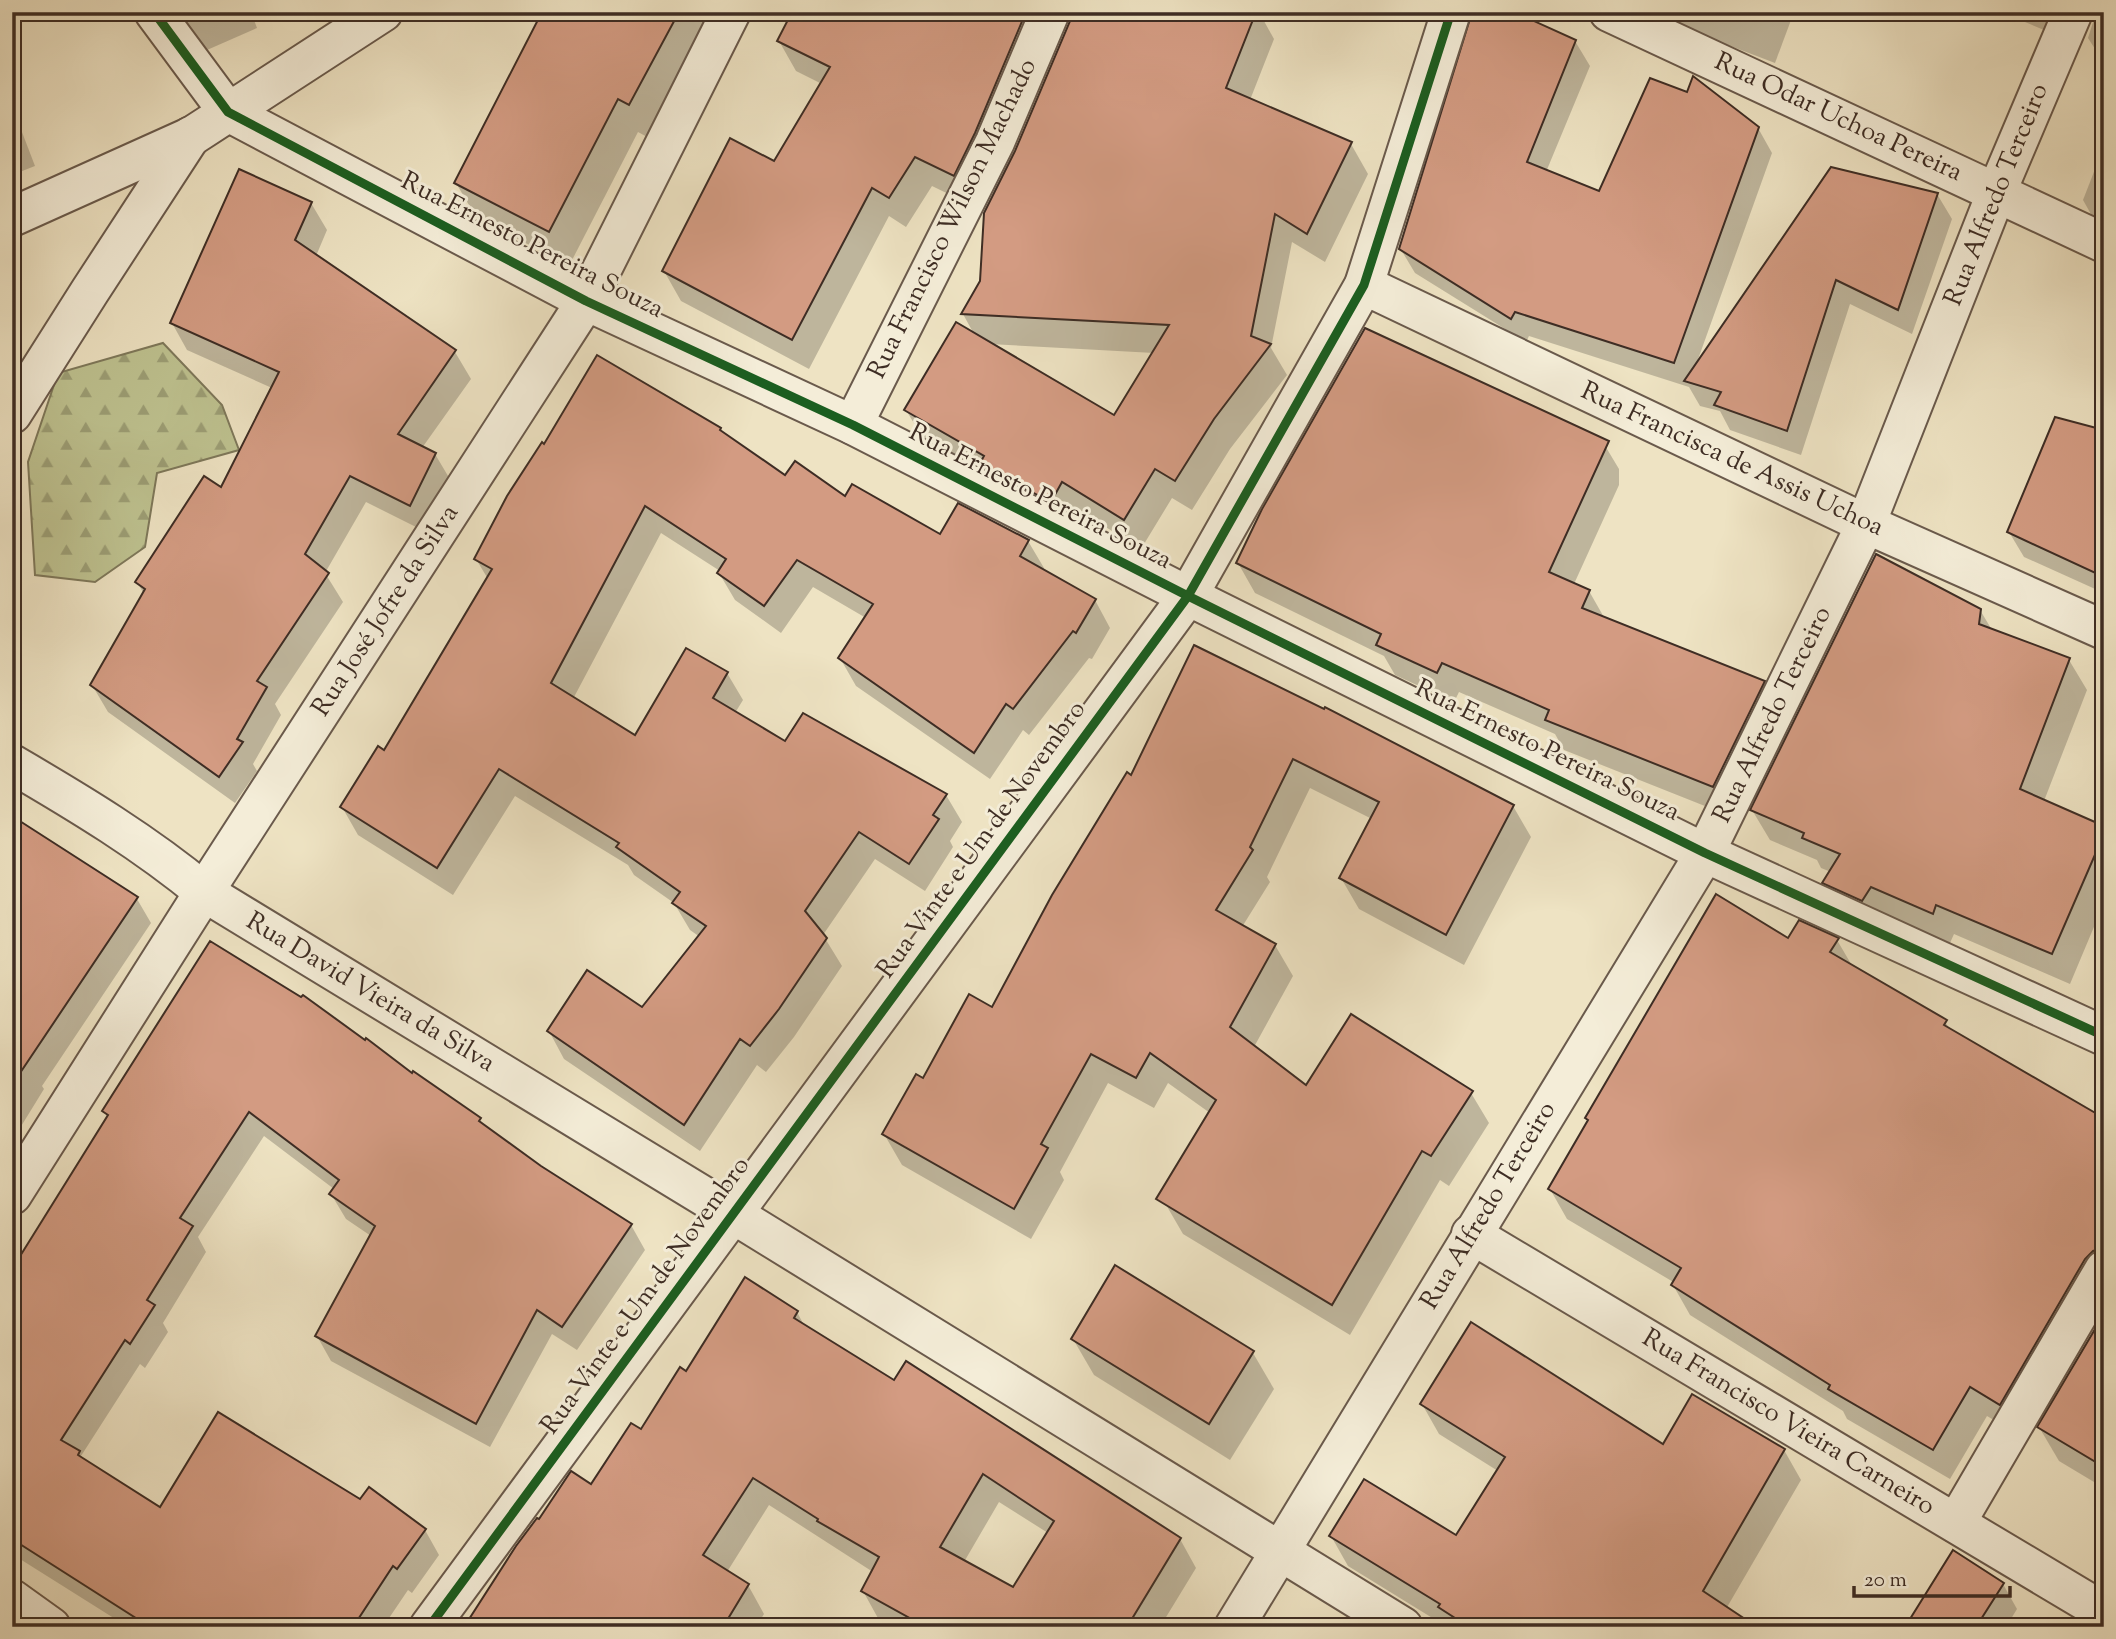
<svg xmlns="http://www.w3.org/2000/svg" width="2116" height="1639" viewBox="0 0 2116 1639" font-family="'Sorts Mill Goudy',serif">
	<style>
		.forest { fill: url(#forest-firs); stroke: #7e785a; stroke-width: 2 }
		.shadow { fill: #0003; fill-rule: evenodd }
		.building { fill: #d39b82; stroke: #3e2d24; stroke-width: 2; fill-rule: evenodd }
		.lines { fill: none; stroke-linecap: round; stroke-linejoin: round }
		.street-casing { stroke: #6a5a4c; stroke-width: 42 }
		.street { stroke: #f4edd8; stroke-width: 38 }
		.cycleway-casing { stroke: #f4edd8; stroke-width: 13 }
		.cycleway { stroke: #1b5e20; stroke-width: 9 }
		.labels { text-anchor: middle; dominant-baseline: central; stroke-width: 6; stroke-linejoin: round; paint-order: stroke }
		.street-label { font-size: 26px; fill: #3e2d24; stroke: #f4edd8 }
	</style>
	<defs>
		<pattern id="forest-firs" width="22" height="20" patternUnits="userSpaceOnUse" patternTransform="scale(1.75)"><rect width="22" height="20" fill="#bec290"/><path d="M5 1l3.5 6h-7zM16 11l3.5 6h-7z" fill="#9c9e75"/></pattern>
	</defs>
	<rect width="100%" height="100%" fill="#eee3c3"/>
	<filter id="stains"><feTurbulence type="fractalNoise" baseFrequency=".00286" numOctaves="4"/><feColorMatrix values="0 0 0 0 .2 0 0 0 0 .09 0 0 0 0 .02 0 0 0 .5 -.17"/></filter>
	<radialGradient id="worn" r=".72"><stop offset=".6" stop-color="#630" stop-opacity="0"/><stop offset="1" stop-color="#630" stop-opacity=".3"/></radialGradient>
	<path class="forest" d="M163,343L222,405L239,450L157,473L145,547L95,582L35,575L28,462L58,373Z"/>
	<g class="shadow">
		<path d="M179,12H251L257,28L207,50Z"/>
		<path d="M549,12H736L649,138L638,132L569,266L476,217L456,183Z"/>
		<path d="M794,12H1259L1274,39L1250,100L1351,144L1368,174L1325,262L1292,242L1271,348L1287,375L1230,449L1192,510L1172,498L1141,549L1080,511L1069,531L924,440L906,410L975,336L963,314L982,281L1017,151L1072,21L1064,20L971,205L932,186L906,227L889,216L809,369L681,301L664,271L774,163L822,84L796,71L779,41ZM989,344L1154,353L1115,417Z"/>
		<path d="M1653,12H1794L1775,63L1686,29Z"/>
		<path d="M2001,12H2104V63L2088,38L2095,16L2086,15L2063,38Z"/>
		<path d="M1575,41L1590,66L1546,172L1600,193L1758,128L1772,153L1696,365L1937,194L1952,219L1912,334L1850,304L1801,455L1730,430L1720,411L1700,406L1689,387L1529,336L1526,342L1415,273L1400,248Z"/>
		<path d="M12,106L35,166L12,175Z"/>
		<path d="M2104,146V228L2097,225L2083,200Z"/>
		<path d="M311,203L327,230L316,256L455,352L471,379L422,448L435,454L451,481L426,532L366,502L325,573L343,602L275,704L281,715L253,764L257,771L235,803L108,712L92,685L144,594L137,582L222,490L272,388L187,350L172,323Z"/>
		<path d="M720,429L723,434L786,478L941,537L1028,541L1044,568L1043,571L1095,600L1110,628L1092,659L1089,658L1029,735L1023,730L990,779L856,686L840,658L866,618L813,587L781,633L735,600L719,573L720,571L661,533L573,699L636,737L727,673L743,700L735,713L786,743L946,795L962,822L950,841L953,847L925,891L875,859L823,935L842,966L794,1037L766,1072L757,1065L700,1151L564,1059L549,1031L642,1009L700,937L690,930L674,903L634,875L628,865L515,796L453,895L358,835L342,807L384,752L488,579L476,559Z"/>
		<path d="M2104,432V593L2024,557L2009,532Z"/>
		<path d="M1601,439L1619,469V485L1574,584L1589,591L1605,619L1764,682L1781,712L1730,816L1564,750L1555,734L1459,692L1454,702L1395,675L1384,656L1255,593L1238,563Z"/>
		<path d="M1980,610L1992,630L2069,660L2087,690L2044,801L2104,828V903L2070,984L1954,934L1950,943L1889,916L1880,930L1842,913L1824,883L1831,872L1821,868L1817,860L1770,840L1752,810Z"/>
		<path d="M1194,648L1513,806L1531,837L1464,965L1359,909L1341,878L1372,819L1310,788L1267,877L1270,882L1242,927L1275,945L1293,976L1254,1047L1307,1087L1471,1093L1489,1123L1449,1186L1440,1180L1350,1335L1183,1234L1165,1203L1210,1113L1168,1083L1154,1108L1108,1083L1060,1172L1064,1180L1031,1239L902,1165L884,1134L924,1081L993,1009L1132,777Z"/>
		<path d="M12,819L137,899L151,923L42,1086L44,1089L12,1141Z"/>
		<path d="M1789,940H1837L1854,969L1945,1022L2104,1247L2091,1270L2017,1434L1987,1416L1950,1479L1847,1419L1843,1411L1690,1315L1673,1285L1675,1283L1567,1219L1550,1189Z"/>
		<path d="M414,1073L480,1120L485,1127L540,1167L631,1225L645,1250L577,1350L552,1334L490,1447L331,1361L317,1336L371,1236L346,1219L331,1194L334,1189L264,1136L198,1237L206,1252L163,1323L168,1332L145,1368L140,1364L81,1456L83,1460L161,1510L361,1501L425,1530L439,1555L412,1593L408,1590L383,1627H128L12,1554V1271L108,1118L104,1111L412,1076Z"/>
		<path d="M1116,1268L1253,1353L1274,1389L1230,1460L1094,1375L1073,1339Z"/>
		<path d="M797,1312L805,1327L894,1383L1180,1539L1196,1568L1160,1627H893L879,1620L863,1591L873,1572L769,1505L727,1572L748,1585L764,1614L756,1627H466L539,1522L592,1486L642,1432L686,1373ZM999,1502L1048,1533L1013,1590L964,1562Z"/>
		<path d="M2104,1317V1488L2059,1461L2039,1427Z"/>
		<path d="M1422,1404L1664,1446L1784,1450L1801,1480L1726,1609L1754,1627H1447L1348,1566L1331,1536L1456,1537L1498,1471L1439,1434Z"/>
		<path d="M2003,1584L2017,1609L2006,1627H1907Z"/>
	</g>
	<g class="building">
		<path d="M542,12H679L629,105L618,99L549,232L454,183Z"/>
		<path d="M792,12H1026L975,133L954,176L915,157L889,198L872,188L792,340L662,271L730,138L774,161L830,67L777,41Z"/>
		<path d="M1071,12H1256L1226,88L1352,142L1307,234L1275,214L1251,336L1271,344L1214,419L1175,481L1155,469L1124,520L1062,482L1051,502L979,465L984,456L904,410L956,322L1114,415L1169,325L961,314L980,281L984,213L1015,151L1070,21Z"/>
		<path d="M1472,12H1514L1576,40L1527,162L1599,191L1650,78L1687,92L1693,76L1759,127L1674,363L1515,312L1511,319L1399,249Z"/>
		<path d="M1831,167L1938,193L1898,310L1836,280L1787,431L1714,405L1721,392L1684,381Z"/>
		<path d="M239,169L312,202L295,240L456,350L398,434L436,453L410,506L350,476L305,554L329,573L257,681L267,687L237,739L243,742L219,777L90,685L145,589L135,582L204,476L221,487L279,372L170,323Z"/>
		<path d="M1365,328L1609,441L1549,572L1590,590L1582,608L1765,681L1713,787L1545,720L1549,710L1442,663L1437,673L1376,645L1381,634L1236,563L1262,509Z"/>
		<path d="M597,355L721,428L720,430L785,475L795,461L845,496L852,484L940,534L958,503L1029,540L1020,556L1096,599L1076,633L1073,631L1013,709L1006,704L974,753L838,658L873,604L797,560L764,606L717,573L726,559L645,506L551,683L635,735L686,648L728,672L713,698L785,741L803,713L947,794L933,815L939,819L909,864L859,832L805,911L827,938L779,1009L750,1046L740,1039L684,1125L547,1031L587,970L642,1007L706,926L672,903L680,892L616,847L619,843L499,769L437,868L340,807L378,746L384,750L492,569L474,559L507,496L542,442L544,444Z"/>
		<path d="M2055,417L2104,430V577L2007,532Z"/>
		<path d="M1876,554L1981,609L1979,624L2070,658L2020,789L2104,826V834L2052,954L1936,905L1933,914L1871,887L1862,901L1822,883L1840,854L1802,838L1804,833L1750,810Z"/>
		<path d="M1194,645L1324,709L1325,707L1514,805L1446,935L1339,878L1379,802L1293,759L1250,847L1253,850L1216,910L1276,944L1230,1027L1306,1085L1351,1014L1473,1091L1431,1156L1422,1151L1332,1305L1156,1199L1216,1100L1150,1053L1136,1078L1091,1054L1041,1144L1048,1148L1014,1209L882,1134L916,1074L923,1078L969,994L992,1007L1052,895L1127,772L1131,775Z"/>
		<path d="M12,816L138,897L12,1085Z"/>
		<path d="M1716,894L1788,938L1799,920L1839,938L1830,952L1947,1020L1944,1025L2104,1118V1248L2093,1251L2085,1259L2000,1405L1970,1387L1933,1450L1828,1389L1830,1385L1671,1285L1681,1268L1548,1189L1588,1120L1585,1118Z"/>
		<path d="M210,941L301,997L303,995L365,1040L366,1038L412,1073L413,1071L481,1118L479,1121L541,1166L632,1224L562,1327L537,1310L476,1424L315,1336L375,1226L329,1194L339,1180L249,1112L180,1218L193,1226L147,1300L155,1305L130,1344L125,1340L61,1440L80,1451L78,1455L160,1507L218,1412L360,1499L369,1487L426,1529L397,1569L393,1566L353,1627H150L12,1539V1269L108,1115L102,1111Z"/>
		<path d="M1115,1265L1254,1351L1209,1424L1071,1339Z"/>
		<path d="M745,1277L798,1311L794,1318L894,1380L906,1361L1181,1538L1127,1627H926L861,1591L879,1557L817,1521L818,1519L753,1478L703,1555L749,1584L723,1627H464L516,1546L537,1518L539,1519L571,1471L591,1484L631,1423L641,1429L680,1367L686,1371ZM983,1474L1054,1521L1013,1587L940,1547Z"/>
		<path d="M2104,1314V1467L2037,1427Z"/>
		<path d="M1471,1322L1663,1444L1692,1394L1785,1449L1703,1591L1757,1627H1469L1438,1607L1440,1604L1329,1536L1364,1479L1456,1535L1505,1457L1420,1404Z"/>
		<path d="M1953,1550L2004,1583L1976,1627H1905Z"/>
	</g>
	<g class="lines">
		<defs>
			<g id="street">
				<path d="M154,12L228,112L586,301L853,425L1188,596L1705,853L2104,1036"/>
				<path d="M1609,12L2104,243"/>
				<path d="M12,217L192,136L383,12"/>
				<path d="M1364,285L1866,524L2104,630"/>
				<path d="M12,414L90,291L191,136"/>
				<path d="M853,425L995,142L1050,12"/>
				<path d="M12,764C79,803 145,843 204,892L733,1214L1403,1627"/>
				<path d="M12,1195L204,892L586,301L731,12"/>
				<path d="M1471,1234L2104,1612"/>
				<path d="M1956,1523L2104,1270"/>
				<path d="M12,1599L51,1627"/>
				<path d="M429,1627L1188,596L1364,285L1451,12"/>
				<path d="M1234,1627L1705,853L1866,524L1997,191L2073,12"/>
			</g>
		</defs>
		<use href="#street" class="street-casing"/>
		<use href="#street" class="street"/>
		<defs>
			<g id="cycleway">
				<path d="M154,12L228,112L586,301L853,425L1188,596L1705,853L2104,1036"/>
				<path d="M429,1627L1188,596L1364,285L1451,12"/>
			</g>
		</defs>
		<use href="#cycleway" class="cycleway-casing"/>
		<use href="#cycleway" class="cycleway"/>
	</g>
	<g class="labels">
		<g class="street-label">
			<text transform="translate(1838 118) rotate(25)">Rua Odar Uchoa Pereira</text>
			<text transform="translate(1997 195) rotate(-68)">Rua Alfredo Terceiro</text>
			<text transform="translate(953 219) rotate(-64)">Rua Francisco Wilson Machado</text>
			<text transform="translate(532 246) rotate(27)">Rua Ernesto Pereira Souza</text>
			<text transform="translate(1732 460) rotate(25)">Rua Francisca de Assis Uchoa</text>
			<text transform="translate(1040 497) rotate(27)">Rua Ernesto Pereira Souza</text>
			<text transform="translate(386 611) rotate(-57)">Rua José Jofre da Silva</text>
			<text transform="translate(1773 715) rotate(-64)">Rua Alfredo Terceiro</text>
			<text transform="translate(1547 751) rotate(26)">Rua Ernesto Pereira Souza</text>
			<text transform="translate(982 840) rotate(-54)">Rua Vinte e Um de Novembro</text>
			<text transform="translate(370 993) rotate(31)">Rua David Vieira da Silva</text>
			<text transform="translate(1489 1206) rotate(-59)">Rua Alfredo Terceiro</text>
			<text transform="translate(646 1296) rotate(-54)">Rua Vinte e Um de Novembro</text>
			<text transform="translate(1788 1423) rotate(31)">Rua Francisco Vieira Carneiro</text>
		</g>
	</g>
	<rect width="2116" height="1639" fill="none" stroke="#eee3c3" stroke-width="42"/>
	<rect x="14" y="14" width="2088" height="1611" fill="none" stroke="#3e2d24" stroke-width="3.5"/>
	<rect x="21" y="21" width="2074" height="1597" fill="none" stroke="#3e2d24" stroke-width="2"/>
	<path d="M1854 1586v10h156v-10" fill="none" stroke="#3e2d24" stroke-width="3.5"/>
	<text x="1864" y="1586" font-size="21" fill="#3e2d24" stroke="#f4edd8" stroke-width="5" paint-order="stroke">20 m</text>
	<rect width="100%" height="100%" filter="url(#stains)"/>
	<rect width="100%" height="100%" fill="url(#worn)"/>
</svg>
